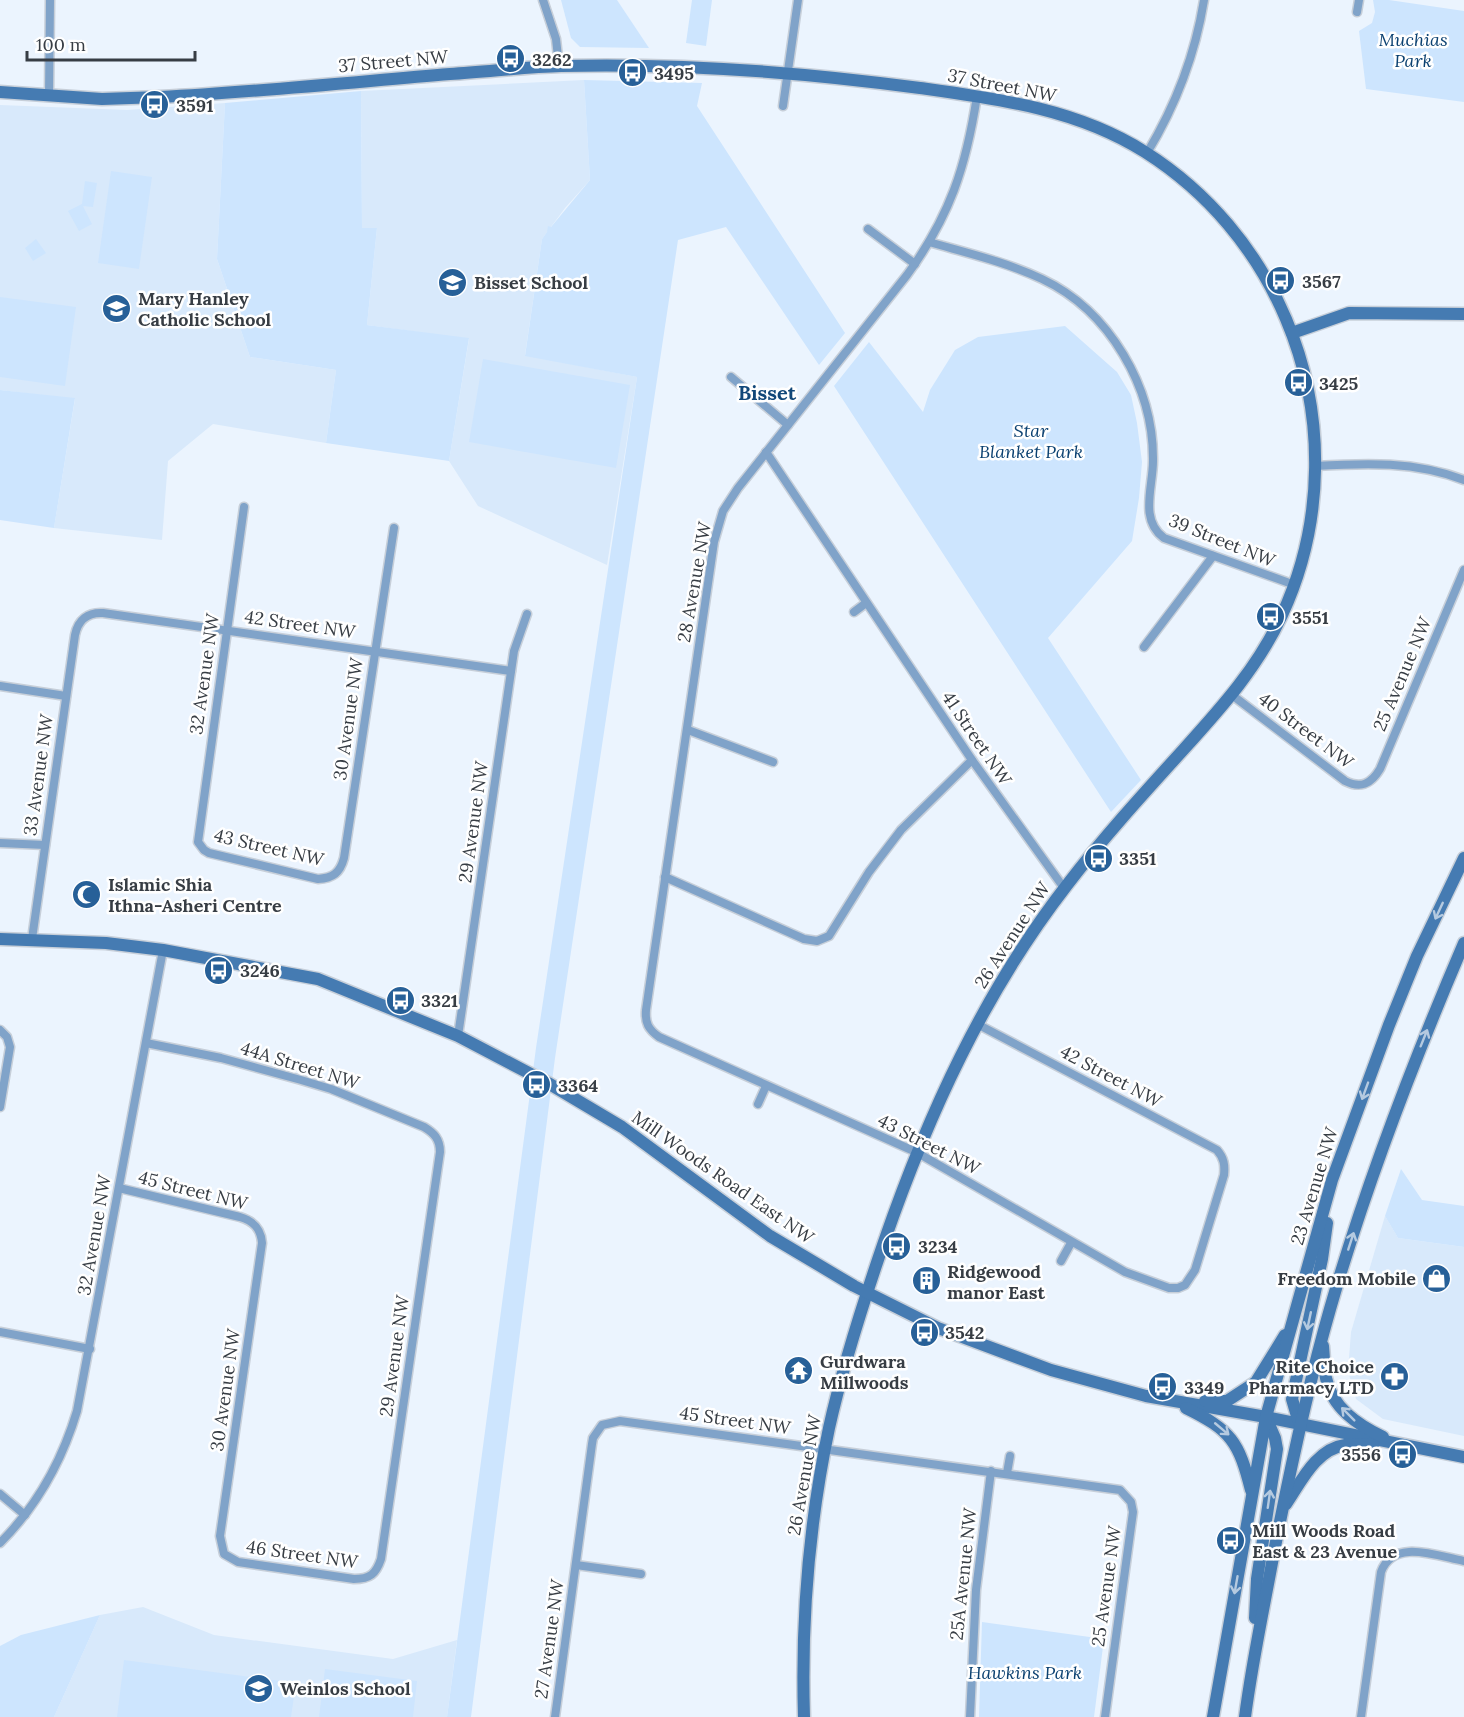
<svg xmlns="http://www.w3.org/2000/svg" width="1464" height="1717" viewBox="0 0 1464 1717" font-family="Lora,serif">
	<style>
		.built { fill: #d8e9fb }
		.green { fill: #cde5fe }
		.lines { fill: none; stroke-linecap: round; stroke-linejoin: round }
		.street-casing { stroke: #c7cfd9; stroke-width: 11 }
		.secondary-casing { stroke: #c7cfd9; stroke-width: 15 }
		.street { stroke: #80a3c9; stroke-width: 8 }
		.secondary { stroke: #457bb2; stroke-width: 12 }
		.oneway { stroke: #b5cae0 }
		.labels { text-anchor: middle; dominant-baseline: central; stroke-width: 5; stroke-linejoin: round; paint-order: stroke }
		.park-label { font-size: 18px; font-style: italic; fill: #0b4171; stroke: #fff }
		.poi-label { font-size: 18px; font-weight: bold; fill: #373d44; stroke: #fff; text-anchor: start }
		.street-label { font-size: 18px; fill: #373d44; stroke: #fff }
		.neighbourhood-label { font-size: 20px; font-weight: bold; fill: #114779; stroke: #fff }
	</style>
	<rect width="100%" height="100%" fill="#ebf4fe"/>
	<g class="built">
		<path d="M584,80L590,180L565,208L542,239L525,355L637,377L607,565L478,506L449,461L469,339L367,325L377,228H362L361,91Z"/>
		<path d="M225,103L217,259L250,357L336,370L326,443L213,424L168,461L162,540L54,528L75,399L0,390V105L127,110Z"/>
		<path d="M1385,1216L1398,1238L1464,1247V1436L1383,1419L1356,1399L1348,1371L1351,1332Z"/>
		<path d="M143,1607L214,1635L393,1659L457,1640L447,1717H54L100,1615Z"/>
	</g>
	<g class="green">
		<path d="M561,0H617L649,48L580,47L571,38Z"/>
		<path d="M692,0H712L706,46L686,43Z"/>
		<path d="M1373,0H1389L1464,11V102L1366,89L1359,31L1372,23L1375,12Z"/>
		<path d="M584,80L702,83L697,106L845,333L819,365L726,227L678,240L555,1058L471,1717H447L536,1048L637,377L525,356L542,239L547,232L548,226L551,227L590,180Z"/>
		<path d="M361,91L362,228H377L367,325L469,338L449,461L326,443L336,370L250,357L217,259L225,103Z"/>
		<path d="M111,171L152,177L139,269L98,263Z"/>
		<path d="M85,181L97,183L93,207L83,206L92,224L79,231L68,211L82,204Z"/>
		<path d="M36,239L46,253L33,261L25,248Z"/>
		<path d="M0,297L76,307L65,386L0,377Z"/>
		<path d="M1065,326L1117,372L1131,395L1137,423L1142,462L1139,498L1132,541L1048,638L1141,780L1111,812L834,386L869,342L923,412L930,390L955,350L978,337Z"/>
		<path d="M483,359L630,385L616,468L469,442Z"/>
		<path d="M0,390L75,398L54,528L0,520Z"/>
		<path d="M1401,1169L1422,1200L1464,1206V1247L1398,1238L1385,1216Z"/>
		<path d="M100,1615L54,1717H0V1646L21,1635Z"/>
		<path d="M982,1622L1104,1639L1094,1717H979Z"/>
		<path d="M124,1660L296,1683L291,1717H117Z"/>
		<path d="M325,1669L417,1681L413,1717H319Z"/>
	</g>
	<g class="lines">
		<defs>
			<g id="street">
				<path d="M543,0L556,39L559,66"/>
				<path d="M1357,12L1359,0"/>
				<path d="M49,96L50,0"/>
				<path d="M783,106L798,0"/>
				<path d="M1147,153C1176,105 1195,56 1204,0"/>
				<path d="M868,229L915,264"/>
				<path d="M929,242C967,253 1006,262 1042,279C1110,311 1154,388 1153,461C1153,487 1139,520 1164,538L1295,585"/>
				<path d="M731,377L788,425"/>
				<path d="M766,452L972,760L1064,888"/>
				<path d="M1315,466C1366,463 1415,461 1464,480"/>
				<path d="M244,507L198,842L204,850L209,853L318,879C333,878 340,873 344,858L394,528"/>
				<path d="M854,612L866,603"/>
				<path d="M1144,647L1213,556"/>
				<path d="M0,686L66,696"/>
				<path d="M1232,695L1345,781C1361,789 1371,784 1380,769L1464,570"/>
				<path d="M688,730L773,762"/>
				<path d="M0,843L45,845"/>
				<path d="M665,877L804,939L817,941L829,936L869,872L901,830L972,760"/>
				<path d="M32,939L75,635C78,620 88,612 103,613L511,671"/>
				<path d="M977,1024L1217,1150C1224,1158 1225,1165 1224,1175L1195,1270L1185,1285L1178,1288H1169L1125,1272L916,1152L659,1037C648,1029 645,1023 646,1010L714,542L723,511L738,488L907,275C950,216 966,167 977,96"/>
				<path d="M0,1030L7,1037L10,1047L0,1107"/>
				<path d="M458,1036L514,651L527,614"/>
				<path d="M758,1104L766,1086"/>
				<path d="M119,1188L240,1217C253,1221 261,1228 262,1243L220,1536L224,1554L238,1562L354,1579C370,1579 376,1574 381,1559L440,1152C440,1139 434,1133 424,1127L331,1089L301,1080L221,1058L146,1043"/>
				<path d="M1061,1261L1071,1243"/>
				<path d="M0,1332L90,1349"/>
				<path d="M1007,1473L1010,1456"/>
				<path d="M0,1494L25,1515"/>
				<path d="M0,1543C38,1505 62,1461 77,1411L163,950"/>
				<path d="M576,1565L641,1574"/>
				<path d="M555,1717L592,1444L593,1438L602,1425L620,1421L1120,1490L1131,1502L1133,1512L1105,1717"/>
				<path d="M970,1717L976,1590L991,1471"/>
				<path d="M1361,1717L1381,1572C1393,1538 1437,1556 1464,1561"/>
			</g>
			<g id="secondary">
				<path d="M0,92L102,99L160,97C257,92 354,82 450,74C487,72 524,67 561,66C682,63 801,72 920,88C999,99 1077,109 1145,152C1208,192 1257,250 1286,319C1326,413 1325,522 1282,615C1258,667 1222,707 1184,749C1144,793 1103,838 1067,885C984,992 928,1115 884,1242C863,1303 843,1365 829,1428C809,1523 801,1619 804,1717"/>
				<path d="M1292,333L1349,313L1464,314"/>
				<path d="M0,939L106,943L163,950L318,979L458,1036L548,1083L622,1127L770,1236L854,1286L938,1328L1051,1370L1146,1396L1266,1417L1464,1457"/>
				<path d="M1323,1346C1324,1356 1324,1368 1326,1378C1332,1408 1358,1425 1383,1437"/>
				<path d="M1205,1401H1227L1256,1382L1285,1335"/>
				<path d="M1186,1408C1231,1430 1239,1442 1251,1490"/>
				<path d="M1299,1423L1292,1399L1322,1259L1327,1223"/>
				<path d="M1286,1504C1301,1482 1316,1449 1345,1445C1354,1444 1364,1445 1373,1445"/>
				<path d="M1255,1618L1257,1579L1277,1449L1275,1438L1266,1417"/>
				<path d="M1213,1717L1266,1417L1332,1180L1389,1025L1417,956L1464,858"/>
				<path d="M1245,1717C1252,1662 1264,1607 1274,1552C1290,1470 1307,1389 1330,1309C1366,1184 1413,1062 1464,943"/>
			</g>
		</defs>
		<use href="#street" class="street-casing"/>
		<use href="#secondary" class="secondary-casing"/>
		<use href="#street" class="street"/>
		<use href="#secondary" class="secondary"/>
	</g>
	<defs><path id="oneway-shaft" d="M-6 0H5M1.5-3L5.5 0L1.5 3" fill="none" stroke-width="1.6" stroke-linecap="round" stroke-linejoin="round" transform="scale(1.5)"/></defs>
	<g class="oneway">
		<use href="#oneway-shaft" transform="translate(1439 911) rotate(115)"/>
		<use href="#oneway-shaft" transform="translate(1424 1038) rotate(-68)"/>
		<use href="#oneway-shaft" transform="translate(1365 1091) rotate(110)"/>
		<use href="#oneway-shaft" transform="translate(1351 1241) rotate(-72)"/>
		<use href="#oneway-shaft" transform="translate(1309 1321) rotate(102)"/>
		<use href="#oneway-shaft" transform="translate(1348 1414) rotate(-135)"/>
		<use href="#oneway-shaft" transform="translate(1222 1429) rotate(40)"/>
		<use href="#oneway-shaft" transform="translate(1269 1499) rotate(-82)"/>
		<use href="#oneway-shaft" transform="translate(1236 1585) rotate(100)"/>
	</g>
	<defs>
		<symbol id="bus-disc" viewBox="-11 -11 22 22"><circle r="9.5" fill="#276098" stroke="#fff"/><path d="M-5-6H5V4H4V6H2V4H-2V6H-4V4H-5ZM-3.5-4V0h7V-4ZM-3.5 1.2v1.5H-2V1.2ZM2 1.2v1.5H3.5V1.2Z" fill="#fff"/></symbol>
		<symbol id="school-disc" viewBox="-11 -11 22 22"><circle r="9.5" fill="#276098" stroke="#fff"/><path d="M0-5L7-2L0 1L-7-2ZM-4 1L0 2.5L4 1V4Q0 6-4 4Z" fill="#fff"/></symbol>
		<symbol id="mosque-disc" viewBox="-11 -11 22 22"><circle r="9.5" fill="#276098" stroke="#fff"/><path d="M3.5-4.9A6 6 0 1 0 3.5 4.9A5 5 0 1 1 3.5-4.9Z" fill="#fff"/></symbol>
		<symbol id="shop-disc" viewBox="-11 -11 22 22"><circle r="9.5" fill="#276098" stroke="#fff"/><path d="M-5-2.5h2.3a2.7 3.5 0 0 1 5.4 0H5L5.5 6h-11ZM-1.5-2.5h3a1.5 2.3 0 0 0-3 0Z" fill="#fff"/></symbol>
		<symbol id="building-disc" viewBox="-11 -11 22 22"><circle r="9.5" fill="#276098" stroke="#fff"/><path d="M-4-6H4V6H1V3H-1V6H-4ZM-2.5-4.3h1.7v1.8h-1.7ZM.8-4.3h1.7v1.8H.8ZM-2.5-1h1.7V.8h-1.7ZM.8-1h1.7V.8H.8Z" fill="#fff"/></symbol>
		<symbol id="temple-disc" viewBox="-11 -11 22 22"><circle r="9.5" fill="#276098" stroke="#fff"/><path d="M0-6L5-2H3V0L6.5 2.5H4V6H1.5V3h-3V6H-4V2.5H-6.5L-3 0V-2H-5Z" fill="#fff"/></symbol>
		<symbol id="pharmacy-disc" viewBox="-11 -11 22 22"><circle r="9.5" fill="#276098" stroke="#fff"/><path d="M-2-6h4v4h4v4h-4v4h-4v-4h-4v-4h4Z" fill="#fff"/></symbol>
	</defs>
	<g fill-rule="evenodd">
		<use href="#bus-disc" x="494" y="42" width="33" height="33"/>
		<use href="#bus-disc" x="616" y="56" width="33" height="33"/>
		<use href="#bus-disc" x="138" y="88" width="33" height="33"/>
		<use href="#bus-disc" x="1264" y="264" width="33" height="33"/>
		<use href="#school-disc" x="436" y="266" width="33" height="33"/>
		<use href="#school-disc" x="100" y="292" width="33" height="33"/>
		<use href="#bus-disc" x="1282" y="366" width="33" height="33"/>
		<use href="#bus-disc" x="1254" y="600" width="33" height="33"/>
		<use href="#bus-disc" x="1082" y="842" width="33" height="33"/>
		<use href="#mosque-disc" x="70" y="878" width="33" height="33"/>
		<use href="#bus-disc" x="202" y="954" width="33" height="33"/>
		<use href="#bus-disc" x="384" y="984" width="33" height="33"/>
		<use href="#bus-disc" x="520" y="1068" width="33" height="33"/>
		<use href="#bus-disc" x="880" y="1230" width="33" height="33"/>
		<use href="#shop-disc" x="1420" y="1262" width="33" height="33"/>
		<use href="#building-disc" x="910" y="1264" width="33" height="33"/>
		<use href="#bus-disc" x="908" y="1316" width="33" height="33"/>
		<use href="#temple-disc" x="782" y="1354" width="33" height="33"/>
		<use href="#pharmacy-disc" x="1378" y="1360" width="33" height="33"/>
		<use href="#bus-disc" x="1146" y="1370" width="33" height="33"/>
		<use href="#bus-disc" x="1386" y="1438" width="33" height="33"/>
		<use href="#bus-disc" x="1214" y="1524" width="33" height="33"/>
		<use href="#school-disc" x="242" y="1672" width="33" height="33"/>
	</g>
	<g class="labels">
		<g class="park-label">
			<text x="1413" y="39">Muchias<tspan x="1413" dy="21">Park</tspan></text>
			<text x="1031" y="430">Star<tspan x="1031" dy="21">Blanket Park</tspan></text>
			<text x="1025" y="1672">Hawkins Park</text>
		</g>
		<g class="poi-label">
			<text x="532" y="59">3262</text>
			<text x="654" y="73">3495</text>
			<text x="176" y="105">3591</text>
			<text x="1302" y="281">3567</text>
			<text x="474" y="282">Bisset School</text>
			<text x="138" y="298">Mary Hanley<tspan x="138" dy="21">Catholic School</tspan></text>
			<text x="1319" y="383">3425</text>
			<text x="1292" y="617">3551</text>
			<text x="1119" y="858">3351</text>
			<text x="108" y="884">Islamic Shia<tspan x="108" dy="21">Ithna-Asheri Centre</tspan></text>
			<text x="240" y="970">3246</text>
			<text x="421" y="1000">3321</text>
			<text x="558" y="1085">3364</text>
			<text x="918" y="1246">3234</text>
			<text x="947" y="1271">Ridgewood<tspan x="947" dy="21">manor East</tspan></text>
			<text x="1416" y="1278" text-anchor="end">Freedom Mobile</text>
			<text x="945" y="1332">3542</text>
			<text x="820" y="1361">Gurdwara<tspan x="820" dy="21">Millwoods</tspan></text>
			<text x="1374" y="1366" text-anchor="end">Rite Choice<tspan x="1374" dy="21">Pharmacy LTD</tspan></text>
			<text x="1184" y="1387">3349</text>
			<text x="1381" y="1454" text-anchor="end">3556</text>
			<text x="1252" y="1530">Mill Woods Road<tspan x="1252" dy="21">East &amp; 23 Avenue</tspan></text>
			<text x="280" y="1688">Weinlos School</text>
		</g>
		<g class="street-label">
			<text transform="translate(393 61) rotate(-5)">37 Street NW</text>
			<text transform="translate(1002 85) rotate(11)">37 Street NW</text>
			<text transform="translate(1222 540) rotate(22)">39 Street NW</text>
			<text transform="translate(694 582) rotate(-80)">28 Avenue NW</text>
			<text transform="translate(300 624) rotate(8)">42 Street NW</text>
			<text transform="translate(204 674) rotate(-82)">32 Avenue NW</text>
			<text transform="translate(1402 674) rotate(-67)">25 Avenue NW</text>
			<text transform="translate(348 719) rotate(-82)">30 Avenue NW</text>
			<text transform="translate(1306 730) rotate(37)">40 Street NW</text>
			<text transform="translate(977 738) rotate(56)">41 Street NW</text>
			<text transform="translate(38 775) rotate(-82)">33 Avenue NW</text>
			<text transform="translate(473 822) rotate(-82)">29 Avenue NW</text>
			<text transform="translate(269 847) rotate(13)">43 Street NW</text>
			<text transform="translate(1012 935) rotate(-57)">26 Avenue NW</text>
			<text transform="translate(300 1065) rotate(17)">44A Street NW</text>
			<text transform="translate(1111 1076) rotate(28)">42 Street NW</text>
			<text transform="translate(929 1144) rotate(27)">43 Street NW</text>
			<text transform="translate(723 1177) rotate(35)">Mill Woods Road East NW</text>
			<text transform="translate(1314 1186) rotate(-73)">23 Avenue NW</text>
			<text transform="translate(193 1190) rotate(14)">45 Street NW</text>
			<text transform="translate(94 1235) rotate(-80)">32 Avenue NW</text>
			<text transform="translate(394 1356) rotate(-82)">29 Avenue NW</text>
			<text transform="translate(225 1390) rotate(-82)">30 Avenue NW</text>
			<text transform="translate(735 1420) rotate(8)">45 Street NW</text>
			<text transform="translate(804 1475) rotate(-80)">26 Avenue NW</text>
			<text transform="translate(302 1554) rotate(8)">46 Street NW</text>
			<text transform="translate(963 1574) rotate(-84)">25A Avenue NW</text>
			<text transform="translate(1106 1586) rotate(-82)">25 Avenue NW</text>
			<text transform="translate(549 1639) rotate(-82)">27 Avenue NW</text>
		</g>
		<g class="neighbourhood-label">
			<text x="767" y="392">Bisset</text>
		</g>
	</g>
	<path d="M27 51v9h168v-9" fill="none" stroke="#373d44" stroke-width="3"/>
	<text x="36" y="51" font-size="18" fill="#373d44" stroke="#ffffff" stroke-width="4.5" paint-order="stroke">100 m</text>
</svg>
